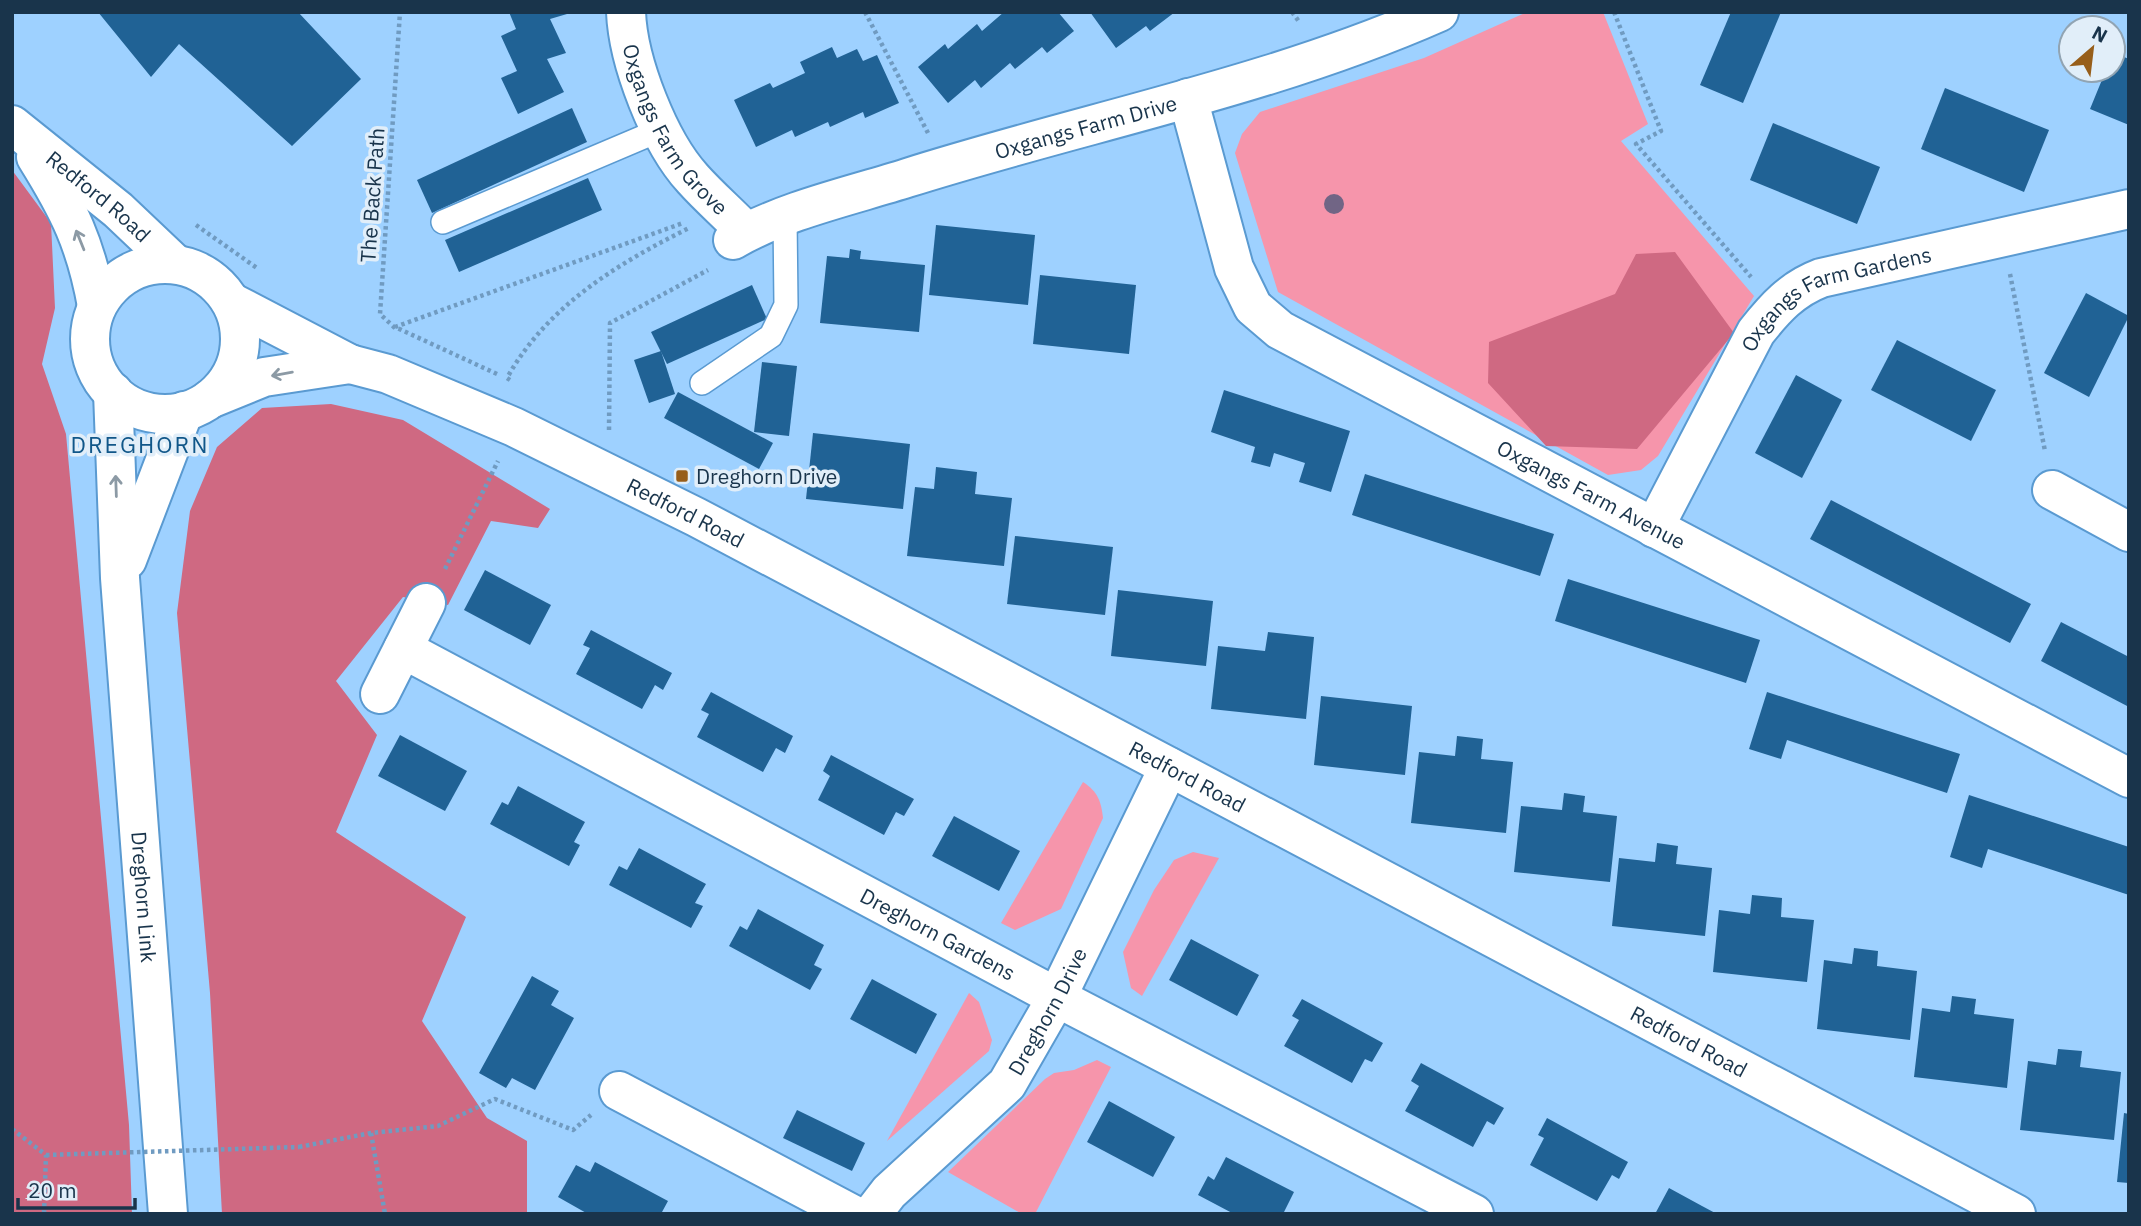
<svg xmlns="http://www.w3.org/2000/svg" width="2141" height="1226" viewBox="0 0 2141 1226" font-family="'IBM Plex Sans',sans-serif">
	<style>
		.green { fill: #f695ab }
		.forest { fill: #cf6982 }
		.building { fill: #206295 }
		.lines { fill: none; stroke-linecap: round; stroke-linejoin: round }
		.lane-casing { stroke: #5a9ad1; stroke-width: 26 }
		.street-casing { stroke: #5a9ad1; stroke-width: 42 }
		.secondary-casing { stroke: #5a9ad1; stroke-width: 42 }
		.path { stroke: #709bc1; stroke-width: 4.5; stroke-dasharray: 3.5 3.5; stroke-linecap: butt }
		.lane { stroke: #fff; stroke-width: 23 }
		.street { stroke: #fff; stroke-width: 38 }
		.secondary { stroke: #fff; stroke-width: 38 }
		.path-bridge { stroke: #709bc1; stroke-width: 4.5; stroke-dasharray: 3.5 3.5; stroke-linecap: butt }
		.tree { fill: #716585 }
		.oneway { stroke: #8c9aa5 }
		.poi-dot { fill: #975e1a; stroke: #e1eef9; stroke-width: 2.5 }
		.labels { text-anchor: middle; dominant-baseline: central; stroke-width: 7; stroke-linejoin: round; paint-order: stroke }
		.street-label { font-size: 21px; fill: #19344b; stroke: #e1eef9 }
		.poi-label { font-size: 21px; fill: #19344b; stroke: #e1eef9; text-anchor: start }
		.neighbourhood-label { font-size: 23px; letter-spacing: 2px; fill: #115789; stroke: #e1eef9 }
	</style>
	<rect width="100%" height="100%" fill="#9ed1ff"/>
	<g class="green">
		<path d="M1527,12H1603L1648,124L1621,141L1754,296L1658,456L1641,470L1608,475L1278,292L1235,153L1242,134L1260,112L1424,58Z"/>
		<path d="M1083,782C1098,792 1101,801 1103,818L1061,909L1015,930L1001,923Z"/>
		<path d="M1193,852L1219,858L1142,996L1131,988L1123,952L1154,890L1174,860Z"/>
		<path d="M969,993L979,1002L992,1040L989,1051L887,1141Z"/>
		<path d="M1097,1060L1111,1067L1035,1214H1022L948,1172L1045,1079L1054,1073L1074,1070Z"/>
	</g>
	<g class="forest">
		<path d="M12,170L51,223L55,308L42,364L66,434L129,1125L132,1214H12Z"/>
		<path d="M1675,252L1734,333L1637,449L1546,446L1488,383L1489,342L1615,294L1636,254Z"/>
		<path d="M331,404L403,420L550,509L538,528L491,521L448,605L403,597L336,681L377,735L336,832L466,917L422,1021L487,1118L527,1141V1214H222L210,993L177,613L190,511L217,447L262,408Z"/>
	</g>
	<g class="building">
		<path d="M98,12H298L361,79L292,146L179,44L151,77Z"/>
		<path d="M509,12L567,14L550,19L566,53L547,59L564,92L518,114L501,78L517,71L501,36L516,29Z"/>
		<path d="M1004,12H1058L1074,31L1047,53L1042,47L1015,69L1010,63L981,88L975,80L948,103L918,67L945,44L948,49L977,24L982,31Z"/>
		<path d="M1090,12H1175L1150,31L1146,26L1116,48Z"/>
		<path d="M1731,12H1781L1743,103L1700,85Z"/>
		<path d="M832,47L837,58L857,49L863,61L877,55L899,103L865,118L863,112L830,127L828,122L795,137L792,130L756,147L734,100L770,83L773,88L805,73L800,62Z"/>
		<path d="M2114,53L2129,59V125L2090,109L2106,70H2113Z"/>
		<path d="M1945,88L2049,130L2024,192L1921,149Z"/>
		<path d="M572,108L587,142L432,213L417,180Z"/>
		<path d="M1773,123L1880,167L1857,224L1750,180Z"/>
		<path d="M588,178L602,210L459,272L445,240Z"/>
		<path d="M936,225L1035,235L1028,305L929,295Z"/>
		<path d="M850,249L861,251L860,259L925,265L919,332L820,323L827,256L849,258Z"/>
		<path d="M1040,275L1136,285L1129,354L1033,344Z"/>
		<path d="M752,285L767,319L667,364L651,332Z"/>
		<path d="M2086,293L2129,316L2089,397L2044,373Z"/>
		<path d="M1897,340L1996,390L1971,441L1871,390Z"/>
		<path d="M661,351L675,394L649,403L634,360Z"/>
		<path d="M762,362L797,366L789,436L754,432Z"/>
		<path d="M1796,375L1842,400L1802,478L1755,453Z"/>
		<path d="M1224,390L1350,431L1331,492L1299,482L1305,463L1274,453L1270,467L1251,462L1255,447L1211,432Z"/>
		<path d="M678,392L773,443L759,469L664,418Z"/>
		<path d="M813,433L910,444L903,509L806,499Z"/>
		<path d="M936,467L977,472L975,494L1012,498L1004,566L907,556L915,487L934,489Z"/>
		<path d="M1365,474L1554,534L1540,576L1352,515Z"/>
		<path d="M1831,500L2031,604L2010,643L1810,539Z"/>
		<path d="M1015,536L1113,547L1105,615L1007,604Z"/>
		<path d="M485,570L551,605L530,645L464,610Z"/>
		<path d="M1568,579L1760,640L1746,683L1555,621Z"/>
		<path d="M1118,590L1213,601L1206,666L1111,656Z"/>
		<path d="M2061,622L2129,657V707L2041,661Z"/>
		<path d="M591,630L672,673L663,690L655,685L642,709L576,674L590,648L583,645Z"/>
		<path d="M1268,632L1314,637L1306,719L1211,709L1218,646L1265,651Z"/>
		<path d="M711,692L793,736L785,753L776,748L763,772L697,737L709,714L701,710Z"/>
		<path d="M1767,692L1960,754L1947,793L1787,740L1781,759L1749,749Z"/>
		<path d="M1321,696L1412,706L1405,775L1314,765Z"/>
		<path d="M400,735L467,771L445,811L378,776Z"/>
		<path d="M1457,736L1483,739L1481,759L1513,762L1506,833L1411,823L1419,752L1455,756Z"/>
		<path d="M831,755L914,799L904,816L896,812L884,835L818,800L830,776L823,771Z"/>
		<path d="M518,786L585,822L574,842L580,845L569,866L490,824L502,802L508,805Z"/>
		<path d="M1564,793L1585,796L1583,812L1617,816L1610,882L1514,872L1521,806L1562,810Z"/>
		<path d="M1969,795L2129,847V895L1988,849L1982,868L1950,857Z"/>
		<path d="M954,816L1020,851L999,891L932,856Z"/>
		<path d="M1657,843L1678,846L1676,864L1712,868L1705,936L1612,926L1619,858L1655,862Z"/>
		<path d="M639,848L706,884L695,903L703,906L691,928L609,885L619,866L627,870Z"/>
		<path d="M1752,895L1782,898L1781,917L1814,920L1807,982L1713,972L1719,910L1750,914Z"/>
		<path d="M758,909L824,945L814,965L822,969L810,990L729,946L740,926L747,930Z"/>
		<path d="M1191,939L1259,975L1237,1016L1169,980Z"/>
		<path d="M1854,948L1878,951L1877,966L1917,971L1910,1040L1817,1029L1824,960L1852,964Z"/>
		<path d="M532,976L559,991L551,1005L574,1018L535,1090L512,1078L506,1088L479,1073Z"/>
		<path d="M872,979L937,1014L916,1054L850,1019Z"/>
		<path d="M1952,996L1976,999L1974,1014L2014,1019L2007,1088L1914,1077L1922,1008L1950,1012Z"/>
		<path d="M1302,999L1383,1043L1372,1062L1365,1059L1352,1083L1284,1046L1299,1020L1292,1016Z"/>
		<path d="M2058,1049L2082,1051L2080,1067L2121,1072L2114,1140L2020,1130L2028,1061L2056,1065Z"/>
		<path d="M1421,1063L1504,1108L1494,1125L1487,1121L1473,1147L1405,1111L1419,1086L1411,1081Z"/>
		<path d="M1109,1101L1175,1137L1153,1177L1087,1142Z"/>
		<path d="M797,1110L865,1143L852,1171L783,1138Z"/>
		<path d="M2124,1113L2129,1114V1183L2117,1182Z"/>
		<path d="M1547,1118L1628,1162L1619,1179L1612,1175L1597,1201L1530,1165L1544,1138L1538,1135Z"/>
		<path d="M1226,1157L1294,1192L1283,1214H1234L1198,1195L1208,1176L1214,1180Z"/>
		<path d="M595,1162L668,1201L662,1212L666,1214H588L558,1197L576,1165L590,1172Z"/>
		<path d="M1669,1188L1702,1206L1717,1214H1655Z"/>
	</g>
	<g class="lines">
		<defs>
			<g id="lane">
				<path d="M443,222L660,130"/>
				<path d="M702,383L771,336L786,305L785,217"/>
			</g>
			<g id="street">
				<path id="s1" d="M626,12C628,62 659,142 693,179C710,198 729,214 746,232"/>
				<path id="s2" d="M1188,98L1234,268L1253,307L1280,330L2129,778"/>
				<path id="s3" d="M733,240C785,210 850,196 907,178C1084,122 1269,87 1439,12"/>
				<path d="M2052,490L2129,532"/>
				<path id="s4" d="M1654,528L1756,332C1775,308 1792,289 1821,278L2129,209"/>
				<path id="s5" d="M403,649L1077,1008L1474,1214"/>
				<path d="M380,694L426,603"/>
				<path d="M619,1091L852,1214"/>
				<path id="s6" d="M872,1214L889,1192L1007,1084L1057,997L1169,767"/>
			</g>
			<g id="secondary">
				<path id="s7" d="M12,125L118,210L175,264"/>
				<path d="M36,157C69,210 86,244 97,306"/>
				<circle cx="165" cy="339" r="75"/>
				<path id="s8" d="M231,302L350,364L388,374L514,427L696,517L2016,1214"/>
				<path id="s9" d="M113,392L120,578L168,1214"/>
				<path d="M210,399L264,377L350,364"/>
				<path d="M127,560L184,411"/>
			</g>
		</defs>
		<use href="#lane" class="lane-casing"/>
		<use href="#street" class="street-casing"/>
		<use href="#secondary" class="secondary-casing"/>
		<g class="path">
			<path d="M865,12L928,133"/>
			<path d="M1292,12L1300,23"/>
			<path d="M1614,12L1661,131L1636,144L1751,277"/>
			<path d="M196,225L257,268"/>
			<path d="M2010,274L2045,451"/>
			<path d="M395,328L380,314L400,12"/>
			<path d="M497,374L395,327L683,223"/>
			<path d="M510,380L507,378C547,306 617,264 689,228"/>
			<path d="M609,430L610,323L708,270"/>
			<path d="M445,569L498,461"/>
			<path d="M12,1129L46,1155L44,1214"/>
			<path d="M371,1133L385,1214"/>
			<path d="M299,1147L371,1133L438,1126L495,1099L573,1130L591,1115"/>
		</g>
		<use href="#lane" class="lane"/>
		<use href="#street" class="street"/>
		<use href="#secondary" class="secondary"/>
		<path class="path-bridge" d="M46,1155L299,1147"/>
	</g>
	<circle class="tree" cx="1334" cy="204" r="10"/>
	<defs><path id="oneway-shaft" d="M-6 0H5M1.5-3L5.5 0L1.5 3" fill="none" stroke-width="1.6" stroke-linecap="round" stroke-linejoin="round" transform="scale(1.75)"/></defs>
	<g class="oneway">
		<use href="#oneway-shaft" transform="translate(80 240) rotate(-112)"/>
		<use href="#oneway-shaft" transform="translate(282 374) rotate(170)"/>
		<use href="#oneway-shaft" transform="translate(116 486) rotate(-92)"/>
	</g>
	<rect class="poi-dot" x="675" y="469" width="14" height="14" rx="3.5"/>
	<g class="labels">
		<g class="street-label">
			<text stroke="none"><textPath href="#s1" startOffset="130">Oxgangs Farm Grove</textPath></text>
			<text stroke="none"><textPath href="#s3" startOffset="371">Oxgangs Farm Drive</textPath></text>
			<text transform="translate(372 195) rotate(-86)">The Back Path</text>
			<text stroke="none"><textPath href="#s7" startOffset="112">Redford Road</textPath></text>
			<text stroke="none"><textPath href="#s4" startOffset="310">Oxgangs Farm Gardens</textPath></text>
			<text stroke="none"><textPath href="#s2" startOffset="607">Oxgangs Farm Avenue</textPath></text>
			<text stroke="none"><textPath href="#s8" startOffset="502">Redford Road</textPath></text>
			<text stroke="none"><textPath href="#s8" startOffset="1069">Redford Road</textPath></text>
			<text stroke="none"><textPath href="#s9" startOffset="506">Dreghorn Link</textPath></text>
			<text stroke="none"><textPath href="#s5" startOffset="606">Dreghorn Gardens</textPath></text>
			<text stroke="none"><textPath href="#s6" startOffset="271">Dreghorn Drive</textPath></text>
			<text stroke="none"><textPath href="#s8" startOffset="1636">Redford Road</textPath></text>
		</g>
		<g class="poi-label">
			<text x="696" y="476">Dreghorn Drive</text>
		</g>
		<g class="neighbourhood-label">
			<text x="140" y="444">DREGHORN</text>
		</g>
	</g>
	<rect width="2141" height="1226" fill="none" stroke="#19344b" stroke-width="28"/>
	<g transform="translate(2092 49) rotate(28)"><circle r="33" fill="#e1eef9" stroke="#91a4b3" stroke-width="2"/>
	<path d="M0-5L12 26L0 18L-12 26Z" fill="#975e1a"/>
	<text y="-10" font-size="19" font-weight="bold" text-anchor="middle" fill="#19344b">N</text>
	</g>
	<path d="M18 1198v10h117v-10" fill="none" stroke="#19344b" stroke-width="3.5"/>
	<text x="28" y="1198" font-size="21" fill="#19344b" stroke="#e1eef9" stroke-width="5" paint-order="stroke">20 m</text>
</svg>
